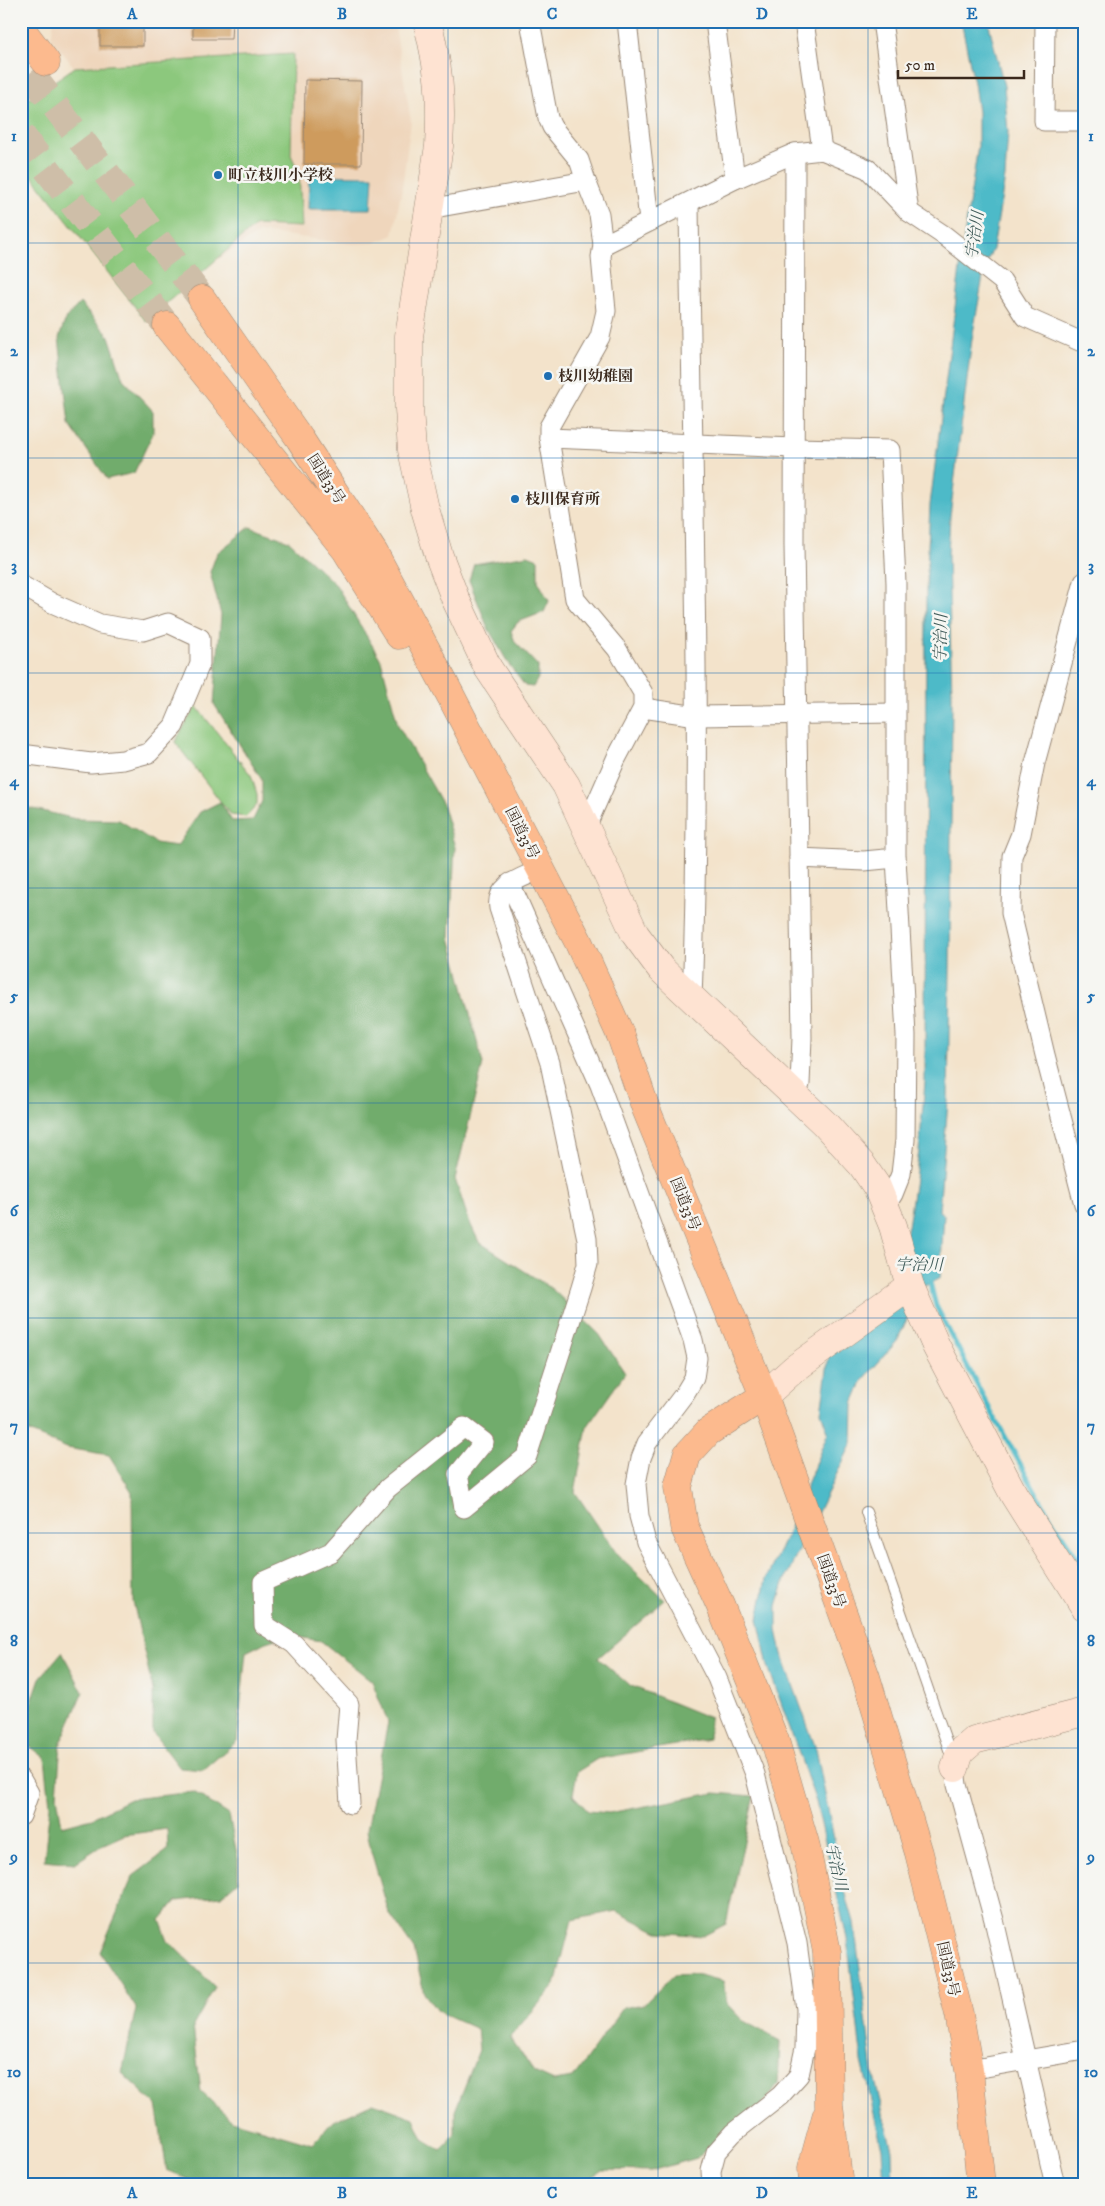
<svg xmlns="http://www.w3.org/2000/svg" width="1105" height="2206" viewBox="0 0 1105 2206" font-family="'IM FELL DW Pica','Noto Serif JP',serif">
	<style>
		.built { fill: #efd6bc }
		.green { fill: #8cc87d; stroke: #64794e }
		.forest { fill: #71ac6c; stroke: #566b45 }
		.water { fill: #4dbac8; stroke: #447273 }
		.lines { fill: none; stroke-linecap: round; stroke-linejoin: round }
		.stream { stroke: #4dbac8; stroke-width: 5 }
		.building { fill: #ce9b5d }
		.highway-tunnel { stroke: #cebea8; stroke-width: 28; stroke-dasharray: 28 14; stroke-linecap: butt }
		.lane-casing { stroke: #978674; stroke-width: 12 }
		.street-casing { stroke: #978674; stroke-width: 21 }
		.secondary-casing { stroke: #978674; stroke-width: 29 }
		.highway-casing { stroke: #978674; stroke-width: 29 }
		.lane { stroke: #fff; stroke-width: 10 }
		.street { stroke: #fff; stroke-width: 19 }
		.secondary { stroke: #fee3d2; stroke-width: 28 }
		.highway { stroke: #fcba8e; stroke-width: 28 }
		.grid { fill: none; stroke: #1f6fb2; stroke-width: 1; stroke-opacity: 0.55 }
		.poi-dot { fill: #1f6fb2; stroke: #f6f6f2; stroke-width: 2 }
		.labels { text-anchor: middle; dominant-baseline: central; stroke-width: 5; stroke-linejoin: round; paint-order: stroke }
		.poi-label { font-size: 15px; font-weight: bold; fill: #3b2a1e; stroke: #f6f6f2; text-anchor: start }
		.street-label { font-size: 15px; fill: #3b2a1e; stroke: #f6f6f2 }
		.water-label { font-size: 16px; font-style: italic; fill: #415c5a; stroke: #f6f6f2 }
		.neatline { fill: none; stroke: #1f6fb2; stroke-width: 2 }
		.grid-label { font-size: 16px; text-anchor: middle; font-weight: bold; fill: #1f6fb2 }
	</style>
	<rect width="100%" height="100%" fill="#f6f6f2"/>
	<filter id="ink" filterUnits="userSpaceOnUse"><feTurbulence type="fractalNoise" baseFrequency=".02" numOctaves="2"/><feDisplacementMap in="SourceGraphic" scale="10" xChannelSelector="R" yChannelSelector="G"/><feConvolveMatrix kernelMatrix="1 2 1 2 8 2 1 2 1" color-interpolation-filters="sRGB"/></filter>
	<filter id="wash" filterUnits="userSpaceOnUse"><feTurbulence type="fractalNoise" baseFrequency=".0096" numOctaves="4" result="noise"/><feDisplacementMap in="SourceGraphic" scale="20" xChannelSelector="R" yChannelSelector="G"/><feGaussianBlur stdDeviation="1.12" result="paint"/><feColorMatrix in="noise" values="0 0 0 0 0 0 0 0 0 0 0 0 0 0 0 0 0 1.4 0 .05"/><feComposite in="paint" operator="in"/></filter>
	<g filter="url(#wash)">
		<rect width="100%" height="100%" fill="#f3e3cb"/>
		<path class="built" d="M54,21H394L411,121L402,188L393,235L374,243L352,244L260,232L210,265L146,321L21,162V104L74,67L51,38Z"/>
		<g class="green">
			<path d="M293,54L291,155L299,173L302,227L256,225L146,321L21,162V104L75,67Z"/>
			<path d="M196,706L251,775L257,794V805L246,817L231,815L175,742Z"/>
		</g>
		<g class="forest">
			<path d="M80,303L109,336L123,379L153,411V433L134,473L107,479L69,424L59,338L66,318Z"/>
			<path d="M250,527L289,541L336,585L381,660L398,725L442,803L455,847L450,937L483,1064L455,1179L469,1221L479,1242L551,1288L599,1334L625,1373L587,1427L575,1492L617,1554L665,1600L598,1658L629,1685L710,1718L709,1739L597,1759L577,1772L573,1795L588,1811L609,1813L714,1793L754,1796L726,1924L703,1936L658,1932L616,1911L572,1920L555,1985L510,2037L534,2072L554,2081L573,2078L623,2008L644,2004L674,1975L695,1974L723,1981L727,2004L742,2020L780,2041L778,2084L765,2102L696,2158L651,2171L602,2170L582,2185H202L167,2170L156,2105L122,2073L136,2008L100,1952L133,1876L168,1850L167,1829L124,1835L104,1844L75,1863L44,1860L50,1805L45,1758L21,1739V1733L40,1678L62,1652L83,1692L61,1742L57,1796L62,1826L92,1818L130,1799L194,1792L229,1815L238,1859V1881L221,1896L176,1901L160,1920L168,1941L215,1987L193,2026L201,2092L232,2120L313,2144L333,2121L373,2103L414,2118L423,2139L441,2150L455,2134V2111L479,2050L477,2029L437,2011L424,1993L414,1949L389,1913L371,1851L367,1830L388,1722L372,1681L321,1641L288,1635L266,1642L246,1652L237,1741L203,1770L180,1768L153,1733V1691L133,1601L132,1492L109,1455L67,1448L26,1431L21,1426V806L76,819L119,820L156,843L177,846L200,812L220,802L232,821L253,820L262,801V780L214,704L221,615L210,572L217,553Z"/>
			<path d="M528,555L538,559V581L549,601L544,612L518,622L511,631L515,642L538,666V678L533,687L525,686L508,663L488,628L469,580L474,564Z"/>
		</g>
		<g class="water">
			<path d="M961,21H988L1004,86L1008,132L1005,177L993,249L985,265L972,339L950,516L948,557L952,695L950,971L948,1101L939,1211L944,1215L940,1278L921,1288L897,1341L863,1380L853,1403L852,1443L785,1579L777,1606V1630L782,1654L816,1749L843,1884L854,1922L873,2073L892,2150L893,2185H884L882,2149L862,2061L847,1939L816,1802L768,1666L758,1619L766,1579L787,1535L828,1432L821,1412L829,1355L879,1321L908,1227L919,1151L925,1082L926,592L930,505L963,244L978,146V112L974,83Z"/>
			<path d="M309,175L373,176L371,209H308Z"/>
		</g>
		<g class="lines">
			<path class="stream" d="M929,1278L936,1306L987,1404L1047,1512L1084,1568"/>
		</g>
		<g id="blocks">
			<g class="building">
				<rect x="100" y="21" width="43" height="25"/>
				<path d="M193,21H232L231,39H193Z"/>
				<path d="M305,80L362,81L361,164H304Z"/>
			</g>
		</g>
	</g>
	<g filter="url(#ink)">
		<use href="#blocks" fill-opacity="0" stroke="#978674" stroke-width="1"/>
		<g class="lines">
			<g class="highway-tunnel">
				<path d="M30,73L202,299"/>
				<path d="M21,135L167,326"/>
			</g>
			<defs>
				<path id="lane" d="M866,1512L952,1758"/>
				<g id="street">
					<path d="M530,21L548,118L552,127L579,160L586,181"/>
					<path d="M627,21L649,221"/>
					<path d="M715,21L735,179"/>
					<path d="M804,21L822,150"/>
					<path d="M882,21L909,212"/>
					<path d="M1045,21L1044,121H1084"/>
					<path d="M795,153L794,545L802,1038L800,1084L796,1097"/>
					<path d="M689,203C692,469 702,734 692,999"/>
					<path d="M429,211L440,207L586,181L599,214L603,245L601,257L606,311L600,337L549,427V438L575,599L617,649L643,693V708L616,759L586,827"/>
					<path d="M603,245L735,179L795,153L822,150L868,169L909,212L945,236L1002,281L1025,317L1084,343"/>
					<path d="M549,438L794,448L890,450L896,583V858L864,861L799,858"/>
					<path d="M1084,582L1035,763L1021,834L1012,856L1011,913L1045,1055L1084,1204"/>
					<path d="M21,585L52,603L100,624L143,631L168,623L200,638V664L174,726L149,753L123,760L91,763L21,754"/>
					<path d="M643,708L697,716L895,713"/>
					<path d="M510,883L600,1085L693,1340L697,1358L694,1378L685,1393L647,1443L641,1458L636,1484L639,1516L646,1542L717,1678L755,1774L797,1943L806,2009L805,2048L799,2075L780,2096L733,2133L716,2152L711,2171L712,2185"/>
					<path d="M886,1205L893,1194L901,1174L905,1140L906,1035L896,858"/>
					<path d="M955,1768L957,1785L994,1920L1055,2185"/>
					<path d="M21,1779L29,1793L21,1816"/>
					<path d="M350,1804L346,1740L349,1704L294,1644L264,1625L263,1582L331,1552L388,1488L464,1427L484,1442L458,1474L464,1508L527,1456L581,1288L588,1264L587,1239L550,1063L499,908C495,884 523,878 541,869"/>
					<path d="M969,2070L1084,2050"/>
				</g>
				<g id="secondary">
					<path d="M427,21C439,67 442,99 439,146L409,336V409L412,450L425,509L439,556L455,598L488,668L566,785L635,934L661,969L825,1124L862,1165L877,1187L893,1226L910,1286L936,1346L1014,1495L1084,1606"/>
					<path d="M764,1396L794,1369L910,1286"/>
					<path d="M955,1768L960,1752L974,1740L1084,1712"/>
				</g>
				<g id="highway">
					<path d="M21,29L46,62"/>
					<path d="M202,299L300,439L374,553L443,681L578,941L621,1036L646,1109L764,1396L866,1677L919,1853L959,2014L969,2070L981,2185"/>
					<path d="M167,326L346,550L399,635"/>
					<path d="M764,1396L708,1432L687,1455L678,1487L684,1526L720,1605L775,1741L805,1843L827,1952L829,2106L839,2185"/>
					<path d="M813,2185L812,2168L826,2117"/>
				</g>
			</defs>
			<use href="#lane" class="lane-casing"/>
			<use href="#street" class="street-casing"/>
			<use href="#secondary" class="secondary-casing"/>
			<use href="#highway" class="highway-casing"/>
			<use href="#lane" class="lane"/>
			<use href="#street" class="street"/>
			<use href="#secondary" class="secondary"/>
			<use href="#highway" class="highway"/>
		</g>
	</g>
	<path class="grid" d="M238,21V2185M448,21V2185M658,21V2185M868,21V2185M21,243H1084M21,458H1084M21,673H1084M21,888H1084M21,1103H1084M21,1318H1084M21,1533H1084M21,1748H1084M21,1963H1084"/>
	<g class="poi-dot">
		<circle cx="218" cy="175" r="5"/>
		<circle cx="548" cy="376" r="5"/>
		<circle cx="515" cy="499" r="5"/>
	</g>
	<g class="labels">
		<g class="poi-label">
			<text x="228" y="175">町立枝川小学校</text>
			<text x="558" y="376">枝川幼稚園</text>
			<text x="525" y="499">枝川保育所</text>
		</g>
		<g class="street-label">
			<text transform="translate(326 479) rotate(57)">国道33号</text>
			<text transform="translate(522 833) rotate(63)">国道33号</text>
			<text transform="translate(685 1204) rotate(68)">国道33号</text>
			<text transform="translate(831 1581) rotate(70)">国道33号</text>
			<text transform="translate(948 1969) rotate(77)">国道33号</text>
		</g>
		<g class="water-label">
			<text transform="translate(975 235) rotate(-82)">宇治川</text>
			<text transform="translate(941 638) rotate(-89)">宇治川</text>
			<text x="919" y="1265">宇治川</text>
			<text transform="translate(836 1867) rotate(77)">宇治川</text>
		</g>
	</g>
	<rect width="1105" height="2206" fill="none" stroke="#f6f6f2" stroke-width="55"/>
	<path d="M898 70v8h126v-8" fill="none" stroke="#3b2a1e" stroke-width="2.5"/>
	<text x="905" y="70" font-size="15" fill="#3b2a1e" stroke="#f6f6f2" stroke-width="4" paint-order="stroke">50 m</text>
	<rect x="28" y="28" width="1050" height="2150" class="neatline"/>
	<g class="grid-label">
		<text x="132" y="19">A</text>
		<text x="342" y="19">B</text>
		<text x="552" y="19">C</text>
		<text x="762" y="19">D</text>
		<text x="972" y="19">E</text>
		<text x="14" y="141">1</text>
		<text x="1091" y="141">1</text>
		<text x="14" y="356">2</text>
		<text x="1091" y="356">2</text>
		<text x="14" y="571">3</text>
		<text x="1091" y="571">3</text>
		<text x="14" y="786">4</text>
		<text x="1091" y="786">4</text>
		<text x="14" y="1001">5</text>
		<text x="1091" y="1001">5</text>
		<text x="14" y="1216">6</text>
		<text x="1091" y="1216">6</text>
		<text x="14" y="1431">7</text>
		<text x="1091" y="1431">7</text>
		<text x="14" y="1646">8</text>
		<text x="1091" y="1646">8</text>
		<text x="14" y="1862">9</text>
		<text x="1091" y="1862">9</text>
		<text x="14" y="2077">10</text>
		<text x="1091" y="2077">10</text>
		<text x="132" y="2198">A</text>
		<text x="342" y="2198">B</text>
		<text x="552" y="2198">C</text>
		<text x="762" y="2198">D</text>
		<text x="972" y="2198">E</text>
	</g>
</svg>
